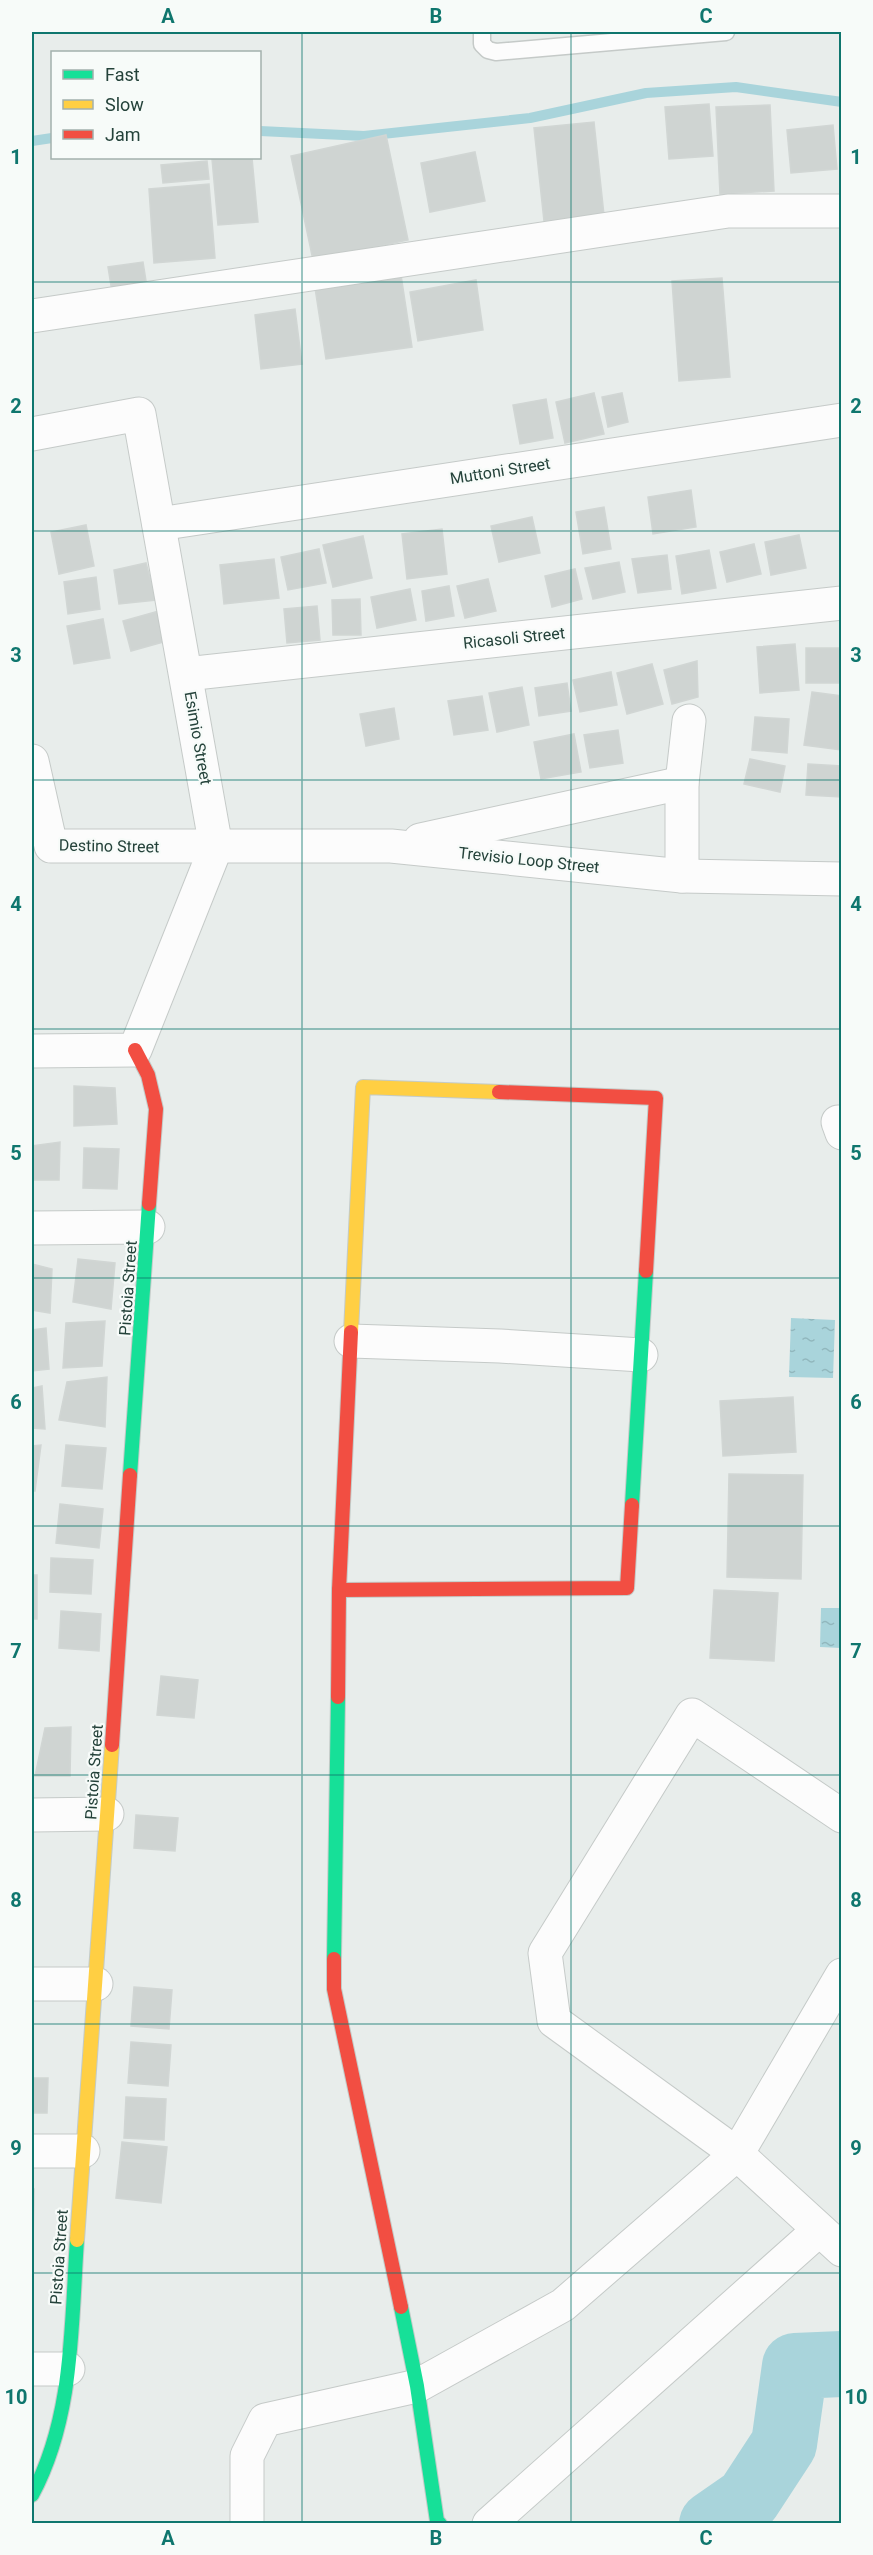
<svg xmlns="http://www.w3.org/2000/svg" width="873" height="2555" viewBox="0 0 873 2555" font-family="Roboto,sans-serif">
	<style>
		.water { fill: url(#water-ripples) }
		.lines { fill: none; stroke-linecap: round; stroke-linejoin: round }
		.stream { stroke: #a9d4db; stroke-width: 10 }
		.river { stroke: #a9d4db; stroke-width: 66 }
		.building { fill: #cfd4d2; stroke: #d1d6d4; stroke-width: 1.5 }
		.lane-casing { stroke: #c5cac8; stroke-width: 19 }
		.street-casing { stroke: #c5cac8; stroke-width: 35 }
		.fast-casing { stroke: #c3cbc8; stroke-width: 16 }
		.slow-casing { stroke: #c3cbc8; stroke-width: 16 }
		.jam-casing { stroke: #c3cbc8; stroke-width: 16 }
		.lane { stroke: #fcfcfc; stroke-width: 16 }
		.street { stroke: #fcfcfc; stroke-width: 33 }
		.fast { stroke: #16e098; stroke-width: 14 }
		.slow { stroke: #ffcf43; stroke-width: 14 }
		.jam { stroke: #f24e42; stroke-width: 14 }
		.grid { fill: none; stroke: #0f766e; stroke-width: 1.5; stroke-opacity: 0.55 }
		.labels { text-anchor: middle; dominant-baseline: central; stroke-width: 4.5; stroke-linejoin: round; paint-order: stroke }
		.street-label { font-size: 16px; fill: #24423a; stroke: #f7fbf9 }
		.neatline { fill: none; stroke: #0f766e; stroke-width: 2 }
		.grid-label { font-size: 20px; text-anchor: middle; font-weight: bold; fill: #0f766e }
	</style>
	<defs>
		<pattern id="water-ripples" width="26" height="14" patternUnits="userSpaceOnUse" patternTransform="scale(1.5)"><rect width="26" height="14" fill="#a9d4db"/><path d="M2 4q2-2 4 0t4 0M15 11q2-2 4 0t4 0" fill="none" stroke="#91b7bd"/></pattern>
	</defs>
	<rect width="100%" height="100%" fill="#e8edeb"/>
	<g class="water">
		<path d="M791,1318L835,1320L833,1378L789,1377Z"/>
		<path d="M821,1608H841V1648L820,1647Z"/>
	</g>
	<g class="lines">
		<g class="stream">
			<path d="M260,131L364,136L530,118L646,93L736,87L842,102"/>
			<path d="M32,141L52,138"/>
		</g>
		<path class="river" d="M712,2524L748,2499L784,2444L795,2366L842,2364"/>
	</g>
	<g class="building">
		<path d="M709,104L713,156L669,159L665,107Z"/>
		<path d="M770,105L774,191L720,194L716,107Z"/>
		<path d="M594,122L604,215L544,221L534,128Z"/>
		<path d="M833,125L837,169L791,173L787,130Z"/>
		<path d="M386,135L408,240L313,260L291,156Z"/>
		<path d="M475,152L485,201L430,212L421,163Z"/>
		<path d="M252,158L258,222L218,225L212,159Z"/>
		<path d="M207,161L209,179L163,183L161,165Z"/>
		<path d="M209,184L215,258L154,263L149,189Z"/>
		<path d="M143,262L147,287L112,292L108,267Z"/>
		<path d="M401,275L412,347L326,359L315,288Z"/>
		<path d="M722,278L730,377L679,381L672,281Z"/>
		<path d="M476,280L483,330L418,341L410,292Z"/>
		<path d="M295,309L302,364L261,369L255,315Z"/>
		<path d="M594,393L604,434L565,443L556,402Z"/>
		<path d="M622,393L628,422L608,427L602,397Z"/>
		<path d="M546,399L553,438L520,444L513,405Z"/>
		<path d="M691,490L696,527L653,534L648,497Z"/>
		<path d="M604,507L611,549L583,554L576,512Z"/>
		<path d="M532,517L540,553L499,562L491,526Z"/>
		<path d="M86,525L94,566L59,574L51,532Z"/>
		<path d="M442,529L447,574L407,579L402,534Z"/>
		<path d="M799,535L806,568L771,575L765,542Z"/>
		<path d="M363,536L372,578L333,587L323,545Z"/>
		<path d="M754,544L761,574L727,582L720,552Z"/>
		<path d="M319,549L326,583L288,590L281,557Z"/>
		<path d="M709,550L716,588L682,594L676,556Z"/>
		<path d="M667,555L671,589L638,593L632,559Z"/>
		<path d="M274,559L279,598L224,604L220,565Z"/>
		<path d="M619,562L625,592L593,599L585,568Z"/>
		<path d="M146,563L156,600L119,604L114,570Z"/>
		<path d="M575,569L582,599L552,607L545,576Z"/>
		<path d="M96,577L100,609L68,614L64,582Z"/>
		<path d="M488,579L496,611L465,618L457,586Z"/>
		<path d="M449,586L454,616L426,621L422,591Z"/>
		<path d="M410,589L416,620L377,628L371,597Z"/>
		<path d="M360,599L361,635H333L332,600Z"/>
		<path d="M317,606L320,640L287,643L284,609Z"/>
		<path d="M159,611L167,641L131,651L123,621Z"/>
		<path d="M103,619L110,658L74,664L67,626Z"/>
		<path d="M795,644L799,690L760,693L757,647Z"/>
		<rect x="806" y="648" width="36" height="35"/>
		<path d="M697,661L698,697L672,704L664,670Z"/>
		<path d="M652,664L663,704L627,714L617,673Z"/>
		<path d="M611,672L617,705L580,712L573,680Z"/>
		<path d="M567,683L571,711L539,716L535,688Z"/>
		<path d="M522,687L529,725L497,732L489,693Z"/>
		<path d="M812,692L842,696L841,750L804,745Z"/>
		<path d="M482,696L488,730L454,735L448,701Z"/>
		<path d="M394,708L399,739L366,746L360,714Z"/>
		<path d="M755,717L789,719L787,753L752,750Z"/>
		<path d="M618,730L623,763L590,768L584,735Z"/>
		<path d="M574,734L581,772L541,779L534,742Z"/>
		<path d="M750,759L785,766L780,792L744,784Z"/>
		<path d="M808,764L842,766V797L806,795Z"/>
		<path d="M74,1086L115,1088L117,1124L74,1126Z"/>
		<path d="M60,1142L59,1180H32V1146Z"/>
		<path d="M84,1148L119,1149L117,1189L83,1188Z"/>
		<path d="M78,1259L115,1263L111,1309L73,1302Z"/>
		<path d="M32,1264L52,1269L50,1313L32,1310Z"/>
		<path d="M105,1321L102,1366L63,1368L66,1323Z"/>
		<path d="M46,1328L49,1369L32,1371V1330Z"/>
		<path d="M107,1377L105,1427L59,1420L67,1382Z"/>
		<path d="M42,1386L45,1429L32,1428V1388Z"/>
		<path d="M793,1397L796,1452L723,1456L720,1401Z"/>
		<path d="M41,1445L35,1491H32V1446Z"/>
		<path d="M66,1445L106,1448L102,1489L62,1486Z"/>
		<path d="M729,1474L803,1475L801,1579L727,1577Z"/>
		<path d="M60,1504L103,1509L99,1548L56,1543Z"/>
		<path d="M51,1558L93,1560L91,1594L50,1592Z"/>
		<rect x="32" y="1575" width="5" height="44"/>
		<path d="M714,1590L778,1593L774,1661L710,1658Z"/>
		<path d="M61,1611L101,1614L99,1651L59,1648Z"/>
		<path d="M161,1676L198,1680L194,1718L157,1715Z"/>
		<path d="M71,1727L70,1776H35L45,1728Z"/>
		<path d="M136,1815L178,1818L175,1851L134,1848Z"/>
		<path d="M134,1987L172,1990L169,2029L131,2026Z"/>
		<path d="M131,2042L171,2045L168,2086L128,2083Z"/>
		<path d="M32,2078H48L47,2113H32Z"/>
		<path d="M126,2097L166,2099L164,2140L124,2138Z"/>
		<path d="M122,2142L167,2147L161,2203L116,2198Z"/>
		<path d="M32,2189H34L33,2246H32Z"/>
	</g>
	<g class="lines">
		<defs>
			<path id="lane" d="M482,32V44L488,50L496,52L726,32"/>
			<g id="street">
				<path d="M32,316L728,211H842"/>
				<path d="M32,434L139,414L216,847L135,1050L32,1051"/>
				<path d="M159,524L842,420"/>
				<path d="M186,674L842,603"/>
				<path d="M32,761L51,846H391L682,876L842,879"/>
				<path d="M420,840L682,783"/>
				<path d="M682,876V783L689,721"/>
				<path d="M838,1122L842,1133"/>
				<path d="M32,1228L148,1227"/>
				<path d="M351,1341L500,1346L641,1355"/>
				<path d="M32,1815L107,1814"/>
				<path d="M842,1816L692,1715L545,1953L554,2021L737,2154L842,2250"/>
				<path d="M32,1984H96"/>
				<path d="M32,2151H83"/>
				<path d="M32,2369H68"/>
				<path d="M247,2524V2456L265,2420L417,2386L563,2305L737,2154L842,1975"/>
				<path d="M489,2524L819,2230"/>
			</g>
			<g id="fast">
				<path d="M130,1475L149,1204"/>
				<path d="M632,1505L646,1271"/>
				<path d="M334,1959L338,1697"/>
				<path d="M401,2307L417,2386L437,2521L440,2524"/>
				<path d="M32,2495C74,2417 71,2325 77,2240"/>
			</g>
			<g id="slow">
				<path d="M351,1332L363,1087L499,1092"/>
				<path d="M77,2240L112,1745"/>
			</g>
			<g id="jam">
				<path d="M135,1050L148,1075L156,1109L149,1204"/>
				<path d="M499,1092L656,1098L646,1271"/>
				<path d="M339,1590L627,1588L632,1505"/>
				<path d="M338,1697L339,1590L351,1332"/>
				<path d="M112,1745L130,1475"/>
				<path d="M334,1959V1989L401,2307"/>
			</g>
		</defs>
		<use href="#lane" class="lane-casing"/>
		<use href="#street" class="street-casing"/>
		<use href="#fast" class="fast-casing"/>
		<use href="#slow" class="slow-casing"/>
		<use href="#jam" class="jam-casing"/>
		<use href="#lane" class="lane"/>
		<use href="#street" class="street"/>
		<use href="#fast" class="fast"/>
		<use href="#slow" class="slow"/>
		<use href="#jam" class="jam"/>
	</g>
	<path class="grid" d="M302,32V2524M571,32V2524M32,282H842M32,531H842M32,780H842M32,1029H842M32,1278H842M32,1526H842M32,1775H842M32,2024H842M32,2273H842"/>
	<g class="labels">
		<g class="street-label">
			<text transform="translate(500 471) rotate(-9)">Muttoni Street</text>
			<text transform="translate(514 638) rotate(-6)">Ricasoli Street</text>
			<text transform="translate(198 738) rotate(80)">Esimio Street</text>
			<text transform="translate(109 846) rotate(1)">Destino Street</text>
			<text transform="translate(529 860) rotate(6)">Trevisio Loop Street</text>
			<text transform="translate(128 1288) rotate(-86)">Pistoia Street</text>
			<text transform="translate(94 1772) rotate(-86)">Pistoia Street</text>
			<text transform="translate(59 2257) rotate(-86)">Pistoia Street</text>
		</g>
	</g>
	<rect width="873" height="2555" fill="none" stroke="#f7fbf9" stroke-width="66"/>
	<rect x="51" y="51" width="210" height="108" fill="#f7fbf9" stroke="#a3b1ad" stroke-width="1.5"/>
	<rect x="63" y="70" width="30" height="9" fill="#16e098" stroke="#a3b1ad" stroke-width="1.5"/>
	<text x="105" y="81" font-size="18" fill="#24423a">Fast</text>
	<rect x="63" y="100" width="30" height="9" fill="#ffcf43" stroke="#a3b1ad" stroke-width="1.5"/>
	<text x="105" y="111" font-size="18" fill="#24423a">Slow</text>
	<rect x="63" y="130" width="30" height="9" fill="#f24e42" stroke="#a3b1ad" stroke-width="1.5"/>
	<text x="105" y="141" font-size="18" fill="#24423a">Jam</text>
	<rect x="33" y="33" width="807" height="2489" class="neatline"/>
	<g class="grid-label">
		<text x="168" y="23">A</text>
		<text x="436" y="23">B</text>
		<text x="706" y="23">C</text>
		<text x="16" y="164">1</text>
		<text x="856" y="164">1</text>
		<text x="16" y="413">2</text>
		<text x="856" y="413">2</text>
		<text x="16" y="662">3</text>
		<text x="856" y="662">3</text>
		<text x="16" y="911">4</text>
		<text x="856" y="911">4</text>
		<text x="16" y="1160">5</text>
		<text x="856" y="1160">5</text>
		<text x="16" y="1409">6</text>
		<text x="856" y="1409">6</text>
		<text x="16" y="1658">7</text>
		<text x="856" y="1658">7</text>
		<text x="16" y="1907">8</text>
		<text x="856" y="1907">8</text>
		<text x="16" y="2155">9</text>
		<text x="856" y="2155">9</text>
		<text x="16" y="2404">10</text>
		<text x="856" y="2404">10</text>
		<text x="168" y="2545">A</text>
		<text x="436" y="2545">B</text>
		<text x="706" y="2545">C</text>
	</g>
</svg>
